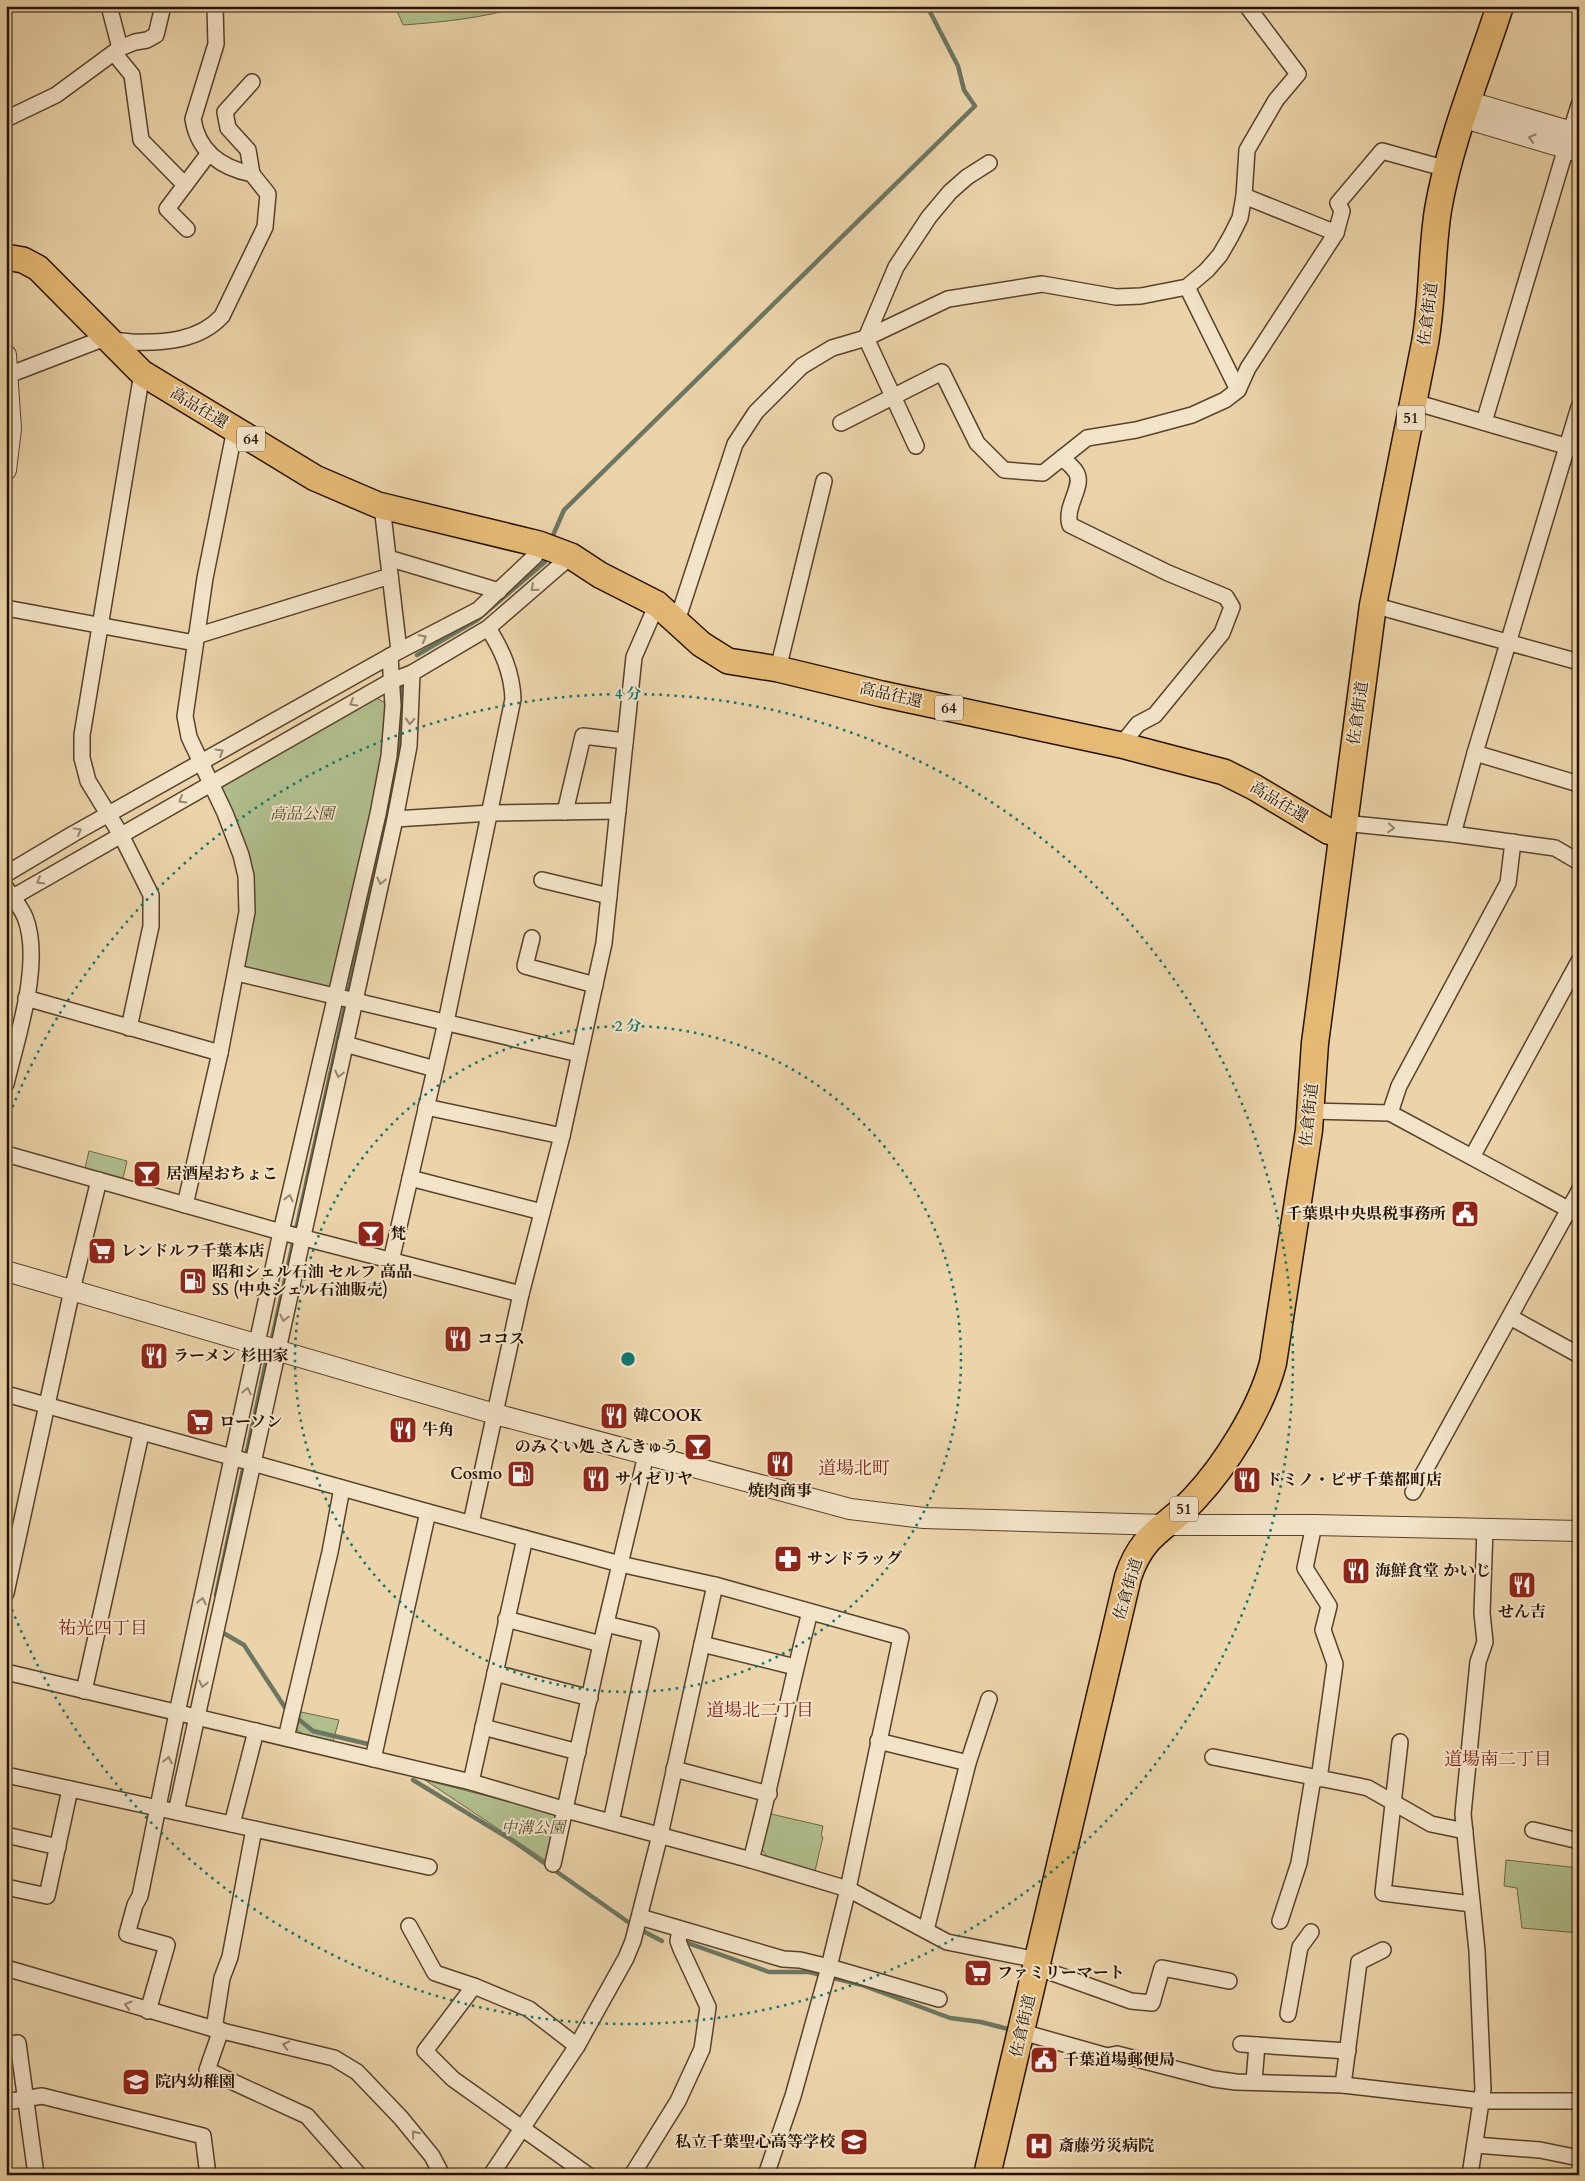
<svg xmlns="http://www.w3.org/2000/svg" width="1585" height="2181" viewBox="0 0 1585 2181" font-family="Cardo,'Noto Serif JP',serif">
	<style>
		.green { fill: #b1be8d; stroke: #6c6847 }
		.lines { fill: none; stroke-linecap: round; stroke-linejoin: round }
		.stream { stroke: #6c7662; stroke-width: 4.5 }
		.minor-casing { stroke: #58422b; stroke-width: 18 }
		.tertiary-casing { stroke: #58422b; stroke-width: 22 }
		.primary-casing { stroke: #261201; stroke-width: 28 }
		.trunk-casing { stroke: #261201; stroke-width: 29 }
		.minor { stroke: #f3e3c8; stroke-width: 15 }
		.tertiary { stroke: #f3e3c8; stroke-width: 20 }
		.primary { stroke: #e6ba75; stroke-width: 25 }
		.trunk { stroke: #e6ba75; stroke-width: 26 }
		.oneway { stroke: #97856e }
		.ring { fill: none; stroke: #0f766e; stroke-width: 2.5; stroke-dasharray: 2.5 5 }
		.labels { text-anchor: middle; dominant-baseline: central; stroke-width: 4; stroke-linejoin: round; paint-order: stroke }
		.shield { fill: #f3e3c8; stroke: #64513d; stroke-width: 1 }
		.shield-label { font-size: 15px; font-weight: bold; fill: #261201 }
		.street-label { font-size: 16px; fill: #261201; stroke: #f3e3c8 }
		.park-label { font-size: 16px; font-style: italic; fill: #574e32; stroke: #f3e3c8 }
		.poi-label { font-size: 16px; font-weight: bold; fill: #261201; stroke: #f3e3c8; text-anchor: start }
		.neighbourhood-label { font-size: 18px; fill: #7a1f14; stroke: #f3e3c8 }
		.centre { fill: #0f766e; stroke: #f3e3c8; stroke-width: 2.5 }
		.ring-label { font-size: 15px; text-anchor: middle; font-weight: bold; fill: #0f766e; stroke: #f3e3c8; stroke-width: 4; stroke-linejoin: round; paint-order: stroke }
	</style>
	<rect width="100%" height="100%" fill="#ecd4aa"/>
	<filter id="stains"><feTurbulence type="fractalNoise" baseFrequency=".004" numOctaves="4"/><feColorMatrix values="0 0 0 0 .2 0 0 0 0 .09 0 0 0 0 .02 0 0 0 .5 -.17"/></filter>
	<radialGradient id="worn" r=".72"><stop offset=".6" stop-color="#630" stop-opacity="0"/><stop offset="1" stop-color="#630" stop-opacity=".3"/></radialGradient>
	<g class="green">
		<path d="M395,6H523C483,18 444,22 403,25Z"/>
		<path d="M375,697L387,704L383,755L331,990L244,969L253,912L218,787Z"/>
		<path d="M89,1151L127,1161L123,1178L85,1168Z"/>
		<path d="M301,1712L339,1720L333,1741L303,1734L297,1730Z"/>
		<path d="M425,1780L553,1813L557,1821L548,1862Z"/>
		<path d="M771,1814L823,1826L821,1836L823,1837L815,1871L768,1858L761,1848Z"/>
		<path d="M1506,1860L1579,1868V1933L1522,1928L1517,1888L1504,1886Z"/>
	</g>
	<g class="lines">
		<g class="stream">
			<path d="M551,540L564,510L975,106L964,90L958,66L927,6"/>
			<path d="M417,655L477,620L545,562L547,555"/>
			<path d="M271,1343L397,771L400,740L401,688"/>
			<path d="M216,1595L268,1353"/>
			<path d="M220,1631L244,1645L286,1709L313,1731L368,1744"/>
			<path d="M413,1780L513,1841L631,1924"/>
			<path d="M643,1931L662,1941"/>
			<path d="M685,1942L769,1972H809L862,1985L950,2018L981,2022L1012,2030"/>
		</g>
		<defs>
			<g id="minor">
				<path d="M109,6L120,48"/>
				<path d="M114,53L132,75L141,140L185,185"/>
				<path d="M252,82L225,112L228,128L248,150L252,174"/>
				<path d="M6,119L56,95L120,48L135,42L147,40L156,35L163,6"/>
				<path d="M1571,131L1579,105"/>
				<path d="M1244,196L1336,233"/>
				<path d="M187,229L167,209L209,153"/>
				<path d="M1187,287L1238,390"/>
				<path d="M6,376L97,341C109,339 120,341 132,342C164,343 199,341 222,316L265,227L268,194L252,174C222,168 198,152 193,119L216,44L215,6"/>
				<path d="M1414,402L1579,450"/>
				<path d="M1484,422L1566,148"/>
				<path d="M841,423L942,372L977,443L1004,470L1043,473L1087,438L1136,430L1192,415L1225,400L1238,390L1248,368L1336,233L1342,211L1338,203L1382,151L1447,169"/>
				<path d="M916,446L866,338L896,267L929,217L950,192L967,177L989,163"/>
				<path d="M1062,458C1067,462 1073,467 1076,472C1085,486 1064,506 1070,525L1168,573L1226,597L1232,607L1222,633L1155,715L1138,724L1121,745"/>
				<path d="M382,506L399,651"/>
				<path d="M388,558L499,591"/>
				<path d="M1373,605L1579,662"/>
				<path d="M6,608L195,643"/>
				<path d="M677,621L735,444L756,412L802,366L832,348L866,338L948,299L1042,284L1116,297L1141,296L1187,287L1207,270L1220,255L1231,236L1240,218L1244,196L1247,150L1276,100L1298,74L1247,6"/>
				<path d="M196,636L390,576"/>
				<path d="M778,669L824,481"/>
				<path d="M1475,753L1579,784"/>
				<path d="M565,812L583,736L625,741"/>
				<path d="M395,819L491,813L618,811"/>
				<path d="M1343,823L1453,834L1555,848L1579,862"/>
				<path d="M1453,834L1475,753L1579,407"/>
				<path d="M6,874L73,834L399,651L478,610L535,556L539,544"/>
				<path d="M542,880L609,896"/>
				<path d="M6,888C13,897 20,906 25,917C43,963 17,1037 6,1084"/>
				<path d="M6,901L391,681L412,673L488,628L571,556"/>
				<path d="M532,938L525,966L595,985"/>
				<path d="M237,973L579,1054"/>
				<path d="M26,998L220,1053"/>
				<path d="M129,1028L151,926V895L121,835L88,781L82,758V735L142,373"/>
				<path d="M345,1044L435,1069"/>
				<path d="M426,1107L562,1136"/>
				<path d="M1311,1111L1390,1113L1579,1215"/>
				<path d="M1390,1113L1399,1086L1508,883L1513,842"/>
				<path d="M6,1154L281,1232L521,1294"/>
				<path d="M1472,1157L1579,961"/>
				<path d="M410,1178L542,1212"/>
				<path d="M185,1205L220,1053L247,912L246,876L241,855L225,813L189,737L185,716L205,578L235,429"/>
				<path d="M391,1261L446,1022L513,699C512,672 502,650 488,628"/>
				<path d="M1510,1317L1579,1355"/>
				<path d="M6,1394L428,1512L620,1564L715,1585L901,1637L848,1889L829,1967L793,2096L766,2175"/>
				<path d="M1413,1492L1579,1191"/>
				<path d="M471,1523L521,1294L562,1136L604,943L634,657L657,604"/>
				<path d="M1314,1525L1305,1568L1329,1606L1323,1630L1335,1664L1319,1779"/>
				<path d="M6,1593L72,1290L99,1180"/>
				<path d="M506,1619L601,1644"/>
				<path d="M606,1624L651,1635L611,1822"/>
				<path d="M702,1644L795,1667"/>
				<path d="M6,1672L471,1782L566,1810L751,1860L848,1889L947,1942L1038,1960"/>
				<path d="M495,1673L590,1698"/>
				<path d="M84,1691L141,1434"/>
				<path d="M483,1727L578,1752"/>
				<path d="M286,1738L330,1552L342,1488"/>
				<path d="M878,1741L968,1763"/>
				<path d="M1400,1742L1383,1893L1472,1904"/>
				<path d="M1213,1757L1359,1786L1368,1788L1431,1824L1465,1831"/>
				<path d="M373,1759L428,1512"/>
				<path d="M674,1769L769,1794"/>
				<path d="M6,1775L429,1867"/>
				<path d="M471,1782L525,1538"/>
				<path d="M176,1812L395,819L409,746L412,673"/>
				<path d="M232,1824L256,1731"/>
				<path d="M1533,1830L1579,1841"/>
				<path d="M6,1835L58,1847"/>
				<path d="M751,1860C773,1778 788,1694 810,1612"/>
				<path d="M553,1864L601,1644L646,1455"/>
				<path d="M6,1887L47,1896L70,1789"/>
				<path d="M640,1917L783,1959L800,1960L829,1967L939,1999"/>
				<path d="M1280,1921L1299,1863L1313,1778"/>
				<path d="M409,1926L435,1973L474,1986L529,2009L577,2046"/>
				<path d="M926,1930L968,1763L989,1699"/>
				<path d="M1036,1967L1131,2001L1152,2003L1162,1968L1229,1981"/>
				<path d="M6,1968L214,2029L334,2058L357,2072L401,2118L432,2156L442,2175"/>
				<path d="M474,1986L425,2051L453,2079L588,2175"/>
				<path d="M148,2011L167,1945L127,1934L135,1905L140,1896L177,1713L281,1232L378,814L389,756L393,706L390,656"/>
				<path d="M1288,2014L1300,1947L1311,1932"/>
				<path d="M214,2029L222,1978L230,1957L254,1829"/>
				<path d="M221,2030L207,2070L307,2116L359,2175"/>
				<path d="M1022,2032L1107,2056L1117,2054L1214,2079L1236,2082L1343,2085L1482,2101H1579"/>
				<path d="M1241,2044L1348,2051"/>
				<path d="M6,2045L18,2043L36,2175"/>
				<path d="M1254,2081L1257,2045"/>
				<path d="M1343,2085L1359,1962L1383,1950"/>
				<path d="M6,2102L42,2096L203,2136L208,2175"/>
				<path d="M1475,2145L1540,2150L1579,2158"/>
				<path d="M491,2175L577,2046L626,1958L633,1941L660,1835L715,1585"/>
				<path d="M632,2175L678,2101L702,2049L708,2007L681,1949L678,1941L680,1930"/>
				<path d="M1470,2175L1483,2089L1477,1951L1463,1814L1478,1662L1485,1642L1482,1613L1485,1529"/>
			</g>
			<g id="tertiary">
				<path d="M1579,134L1477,104L1464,110L1471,120L1579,152"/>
				<path d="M6,355L11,429L6,470"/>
				<path d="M6,1271L495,1414L850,1509L924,1518L1165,1525H1314L1579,1531"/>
			</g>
			<path id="primary" d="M6,257L23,260L38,268L142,373L315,478L378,505L539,544L571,556L600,575L657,604L701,644L728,661L778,669L882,694L1121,745L1224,772L1254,787L1328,831L1341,835"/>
			<path id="trunk" d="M987,2175L1128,1577C1143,1532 1165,1530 1194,1499C1226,1465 1261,1409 1273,1363L1309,1130L1315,1043L1373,605L1425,343C1433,299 1431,254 1438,210C1450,140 1478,74 1500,6"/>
		</defs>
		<use href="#minor" class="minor-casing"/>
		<use href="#tertiary" class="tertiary-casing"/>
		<use href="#primary" class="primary-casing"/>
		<use href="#trunk" class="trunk-casing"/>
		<use href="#minor" class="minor"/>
		<use href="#tertiary" class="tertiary"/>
		<use href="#primary" class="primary"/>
		<use href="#trunk" class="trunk"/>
	</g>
	<defs><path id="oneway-chevron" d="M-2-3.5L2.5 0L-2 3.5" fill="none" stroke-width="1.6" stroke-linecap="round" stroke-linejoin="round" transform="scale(1.25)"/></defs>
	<g class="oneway">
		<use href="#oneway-chevron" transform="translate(1532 138) rotate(-163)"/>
		<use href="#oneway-chevron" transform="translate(534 588) rotate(139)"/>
		<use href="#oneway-chevron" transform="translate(423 638) rotate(-28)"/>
		<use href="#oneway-chevron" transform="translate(353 703) rotate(150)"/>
		<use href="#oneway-chevron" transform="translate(410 721) rotate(93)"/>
		<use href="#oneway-chevron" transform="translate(220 752) rotate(-30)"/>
		<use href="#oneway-chevron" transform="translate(182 800) rotate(150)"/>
		<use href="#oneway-chevron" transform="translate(1391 828) rotate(5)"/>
		<use href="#oneway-chevron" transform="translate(78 831) rotate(-29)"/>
		<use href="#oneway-chevron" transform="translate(40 881) rotate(150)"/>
		<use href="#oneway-chevron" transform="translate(381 881) rotate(102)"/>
		<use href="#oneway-chevron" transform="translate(339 1074) rotate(103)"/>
		<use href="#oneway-chevron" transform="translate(289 1198) rotate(-77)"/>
		<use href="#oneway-chevron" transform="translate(284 1318) rotate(102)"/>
		<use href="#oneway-chevron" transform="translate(247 1391) rotate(-77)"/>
		<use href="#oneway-chevron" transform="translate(202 1601) rotate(-78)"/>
		<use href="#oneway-chevron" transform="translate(203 1684) rotate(103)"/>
		<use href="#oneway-chevron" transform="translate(168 1760) rotate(-79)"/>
		<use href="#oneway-chevron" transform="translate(128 2005) rotate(-163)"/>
		<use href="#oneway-chevron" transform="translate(286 2045) rotate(-166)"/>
		<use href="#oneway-chevron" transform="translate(415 2134) rotate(-129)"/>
	</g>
	<g class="ring">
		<circle cx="628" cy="1359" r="333"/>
		<path d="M7 1121A665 665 0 1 1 7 1597"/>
	</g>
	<defs>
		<symbol id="bar-square" viewBox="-11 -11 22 22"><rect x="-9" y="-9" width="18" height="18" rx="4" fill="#8f2418" stroke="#f3e3c8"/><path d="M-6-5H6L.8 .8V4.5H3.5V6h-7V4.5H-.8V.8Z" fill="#fff"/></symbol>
		<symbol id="civic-square" viewBox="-11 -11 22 22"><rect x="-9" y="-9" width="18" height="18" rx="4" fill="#8f2418" stroke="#f3e3c8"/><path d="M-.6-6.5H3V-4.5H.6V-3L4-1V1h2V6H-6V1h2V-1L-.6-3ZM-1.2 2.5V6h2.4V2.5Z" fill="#fff"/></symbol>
		<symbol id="supermarket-square" viewBox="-11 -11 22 22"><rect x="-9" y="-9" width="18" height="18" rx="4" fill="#8f2418" stroke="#f3e3c8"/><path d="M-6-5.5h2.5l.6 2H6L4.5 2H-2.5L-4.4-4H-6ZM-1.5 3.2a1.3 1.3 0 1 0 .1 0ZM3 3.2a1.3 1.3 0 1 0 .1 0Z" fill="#fff"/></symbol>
		<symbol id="fuel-square" viewBox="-11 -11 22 22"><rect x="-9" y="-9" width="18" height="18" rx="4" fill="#8f2418" stroke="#f3e3c8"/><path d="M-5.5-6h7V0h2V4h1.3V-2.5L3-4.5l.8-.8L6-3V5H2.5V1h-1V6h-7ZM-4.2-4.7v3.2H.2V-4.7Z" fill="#fff"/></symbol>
		<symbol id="restaurant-square" viewBox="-11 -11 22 22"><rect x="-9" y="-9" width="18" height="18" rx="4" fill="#8f2418" stroke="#f3e3c8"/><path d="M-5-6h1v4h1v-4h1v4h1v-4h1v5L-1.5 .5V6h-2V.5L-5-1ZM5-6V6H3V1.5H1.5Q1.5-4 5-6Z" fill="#fff"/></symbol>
		<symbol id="pharmacy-square" viewBox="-11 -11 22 22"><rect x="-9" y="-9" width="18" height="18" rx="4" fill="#8f2418" stroke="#f3e3c8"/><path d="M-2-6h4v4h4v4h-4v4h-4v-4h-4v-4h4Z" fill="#fff"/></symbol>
		<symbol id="school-square" viewBox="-11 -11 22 22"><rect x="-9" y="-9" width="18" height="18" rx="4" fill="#8f2418" stroke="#f3e3c8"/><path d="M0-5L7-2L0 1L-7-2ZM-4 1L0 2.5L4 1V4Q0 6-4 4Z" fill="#fff"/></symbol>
		<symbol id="hospital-square" viewBox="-11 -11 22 22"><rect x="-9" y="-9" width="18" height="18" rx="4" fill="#8f2418" stroke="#f3e3c8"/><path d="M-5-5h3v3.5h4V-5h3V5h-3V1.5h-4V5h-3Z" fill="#fff"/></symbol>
	</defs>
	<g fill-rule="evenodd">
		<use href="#bar-square" x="131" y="1158" width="32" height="32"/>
		<use href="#civic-square" x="1449" y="1198" width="32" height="32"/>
		<use href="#bar-square" x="355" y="1218" width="32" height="32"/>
		<use href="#supermarket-square" x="86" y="1235" width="32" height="32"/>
		<use href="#fuel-square" x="177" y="1265" width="32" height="32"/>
		<use href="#restaurant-square" x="442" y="1323" width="32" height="32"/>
		<use href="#restaurant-square" x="138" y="1340" width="32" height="32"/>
		<use href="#restaurant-square" x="598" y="1400" width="32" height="32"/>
		<use href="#supermarket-square" x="184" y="1406" width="32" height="32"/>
		<use href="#restaurant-square" x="387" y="1414" width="32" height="32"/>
		<use href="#bar-square" x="682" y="1431" width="32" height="32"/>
		<use href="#restaurant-square" x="764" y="1448" width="32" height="32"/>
		<use href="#fuel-square" x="505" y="1458" width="32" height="32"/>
		<use href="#restaurant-square" x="580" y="1463" width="32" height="32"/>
		<use href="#restaurant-square" x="1231" y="1464" width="32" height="32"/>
		<use href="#pharmacy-square" x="772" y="1543" width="32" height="32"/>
		<use href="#restaurant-square" x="1340" y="1555" width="32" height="32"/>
		<use href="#restaurant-square" x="1506" y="1569" width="32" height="32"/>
		<use href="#supermarket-square" x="962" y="1957" width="32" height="32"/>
		<use href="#civic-square" x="1028" y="2044" width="32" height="32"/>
		<use href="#school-square" x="120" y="2066" width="32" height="32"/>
		<use href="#school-square" x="838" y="2126" width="32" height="32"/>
		<use href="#hospital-square" x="1023" y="2130" width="32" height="32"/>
	</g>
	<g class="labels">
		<g class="shield">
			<rect x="1397" y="405.5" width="28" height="25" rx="4"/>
			<rect x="237" y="426.5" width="28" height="25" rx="4"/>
			<rect x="935" y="695.5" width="28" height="25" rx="4"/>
			<rect x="1170" y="1496.5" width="28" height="25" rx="4"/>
		</g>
		<g class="shield-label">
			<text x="1411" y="418">51</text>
			<text x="251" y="439">64</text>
			<text x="949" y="708">64</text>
			<text x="1184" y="1509">51</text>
		</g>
		<g class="street-label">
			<text transform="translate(1428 314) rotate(-83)">佐倉街道</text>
			<text transform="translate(199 408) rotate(31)">高品往還</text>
			<text transform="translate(891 695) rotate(13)">高品往還</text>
			<text transform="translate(1358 713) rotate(-82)">佐倉街道</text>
			<text transform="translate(1279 802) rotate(31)">高品往還</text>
			<text transform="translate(1309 1115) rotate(-84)">佐倉街道</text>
			<text transform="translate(1128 1589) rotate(-73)">佐倉街道</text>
			<text transform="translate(1023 2026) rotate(-77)">佐倉街道</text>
		</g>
		<g class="park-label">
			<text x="302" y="814">高品公園</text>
			<text x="533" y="1828">中溝公園</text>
		</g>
		<g class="poi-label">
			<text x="166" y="1174">居酒屋おちょこ</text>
			<text x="1446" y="1214" text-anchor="end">千葉県中央県税事務所</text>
			<text x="390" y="1234">梵</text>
			<text x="121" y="1251">レンドルフ千葉本店</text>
			<text x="212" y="1272">昭和シェル石油 セルフ 高品<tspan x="212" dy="18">SS (中央シェル石油販売)</tspan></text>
			<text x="477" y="1339">ココス</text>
			<text x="173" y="1356">ラーメン 杉田家</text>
			<text x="633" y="1416">韓COOK</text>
			<text x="219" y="1422">ローソン</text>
			<text x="422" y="1430">牛角</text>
			<text x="679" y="1447" text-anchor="end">のみくい処 さんきゅう</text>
			<text x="502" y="1474" text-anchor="end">Cosmo</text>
			<text x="615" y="1479">サイゼリヤ</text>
			<text x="1266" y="1480">ドミノ・ピザ千葉都町店</text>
			<text x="780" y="1491" text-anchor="middle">焼肉商事</text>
			<text x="807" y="1559">サンドラッグ</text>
			<text x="1375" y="1571">海鮮食堂 かいじ</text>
			<text x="1522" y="1612" text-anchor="middle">せん吉</text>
			<text x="997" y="1973">ファミリーマート</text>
			<text x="1063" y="2060">千葉道場郵便局</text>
			<text x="155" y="2082">院内幼稚園</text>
			<text x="835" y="2142" text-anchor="end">私立千葉聖心高等学校</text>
			<text x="1058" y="2146">斎藤労災病院</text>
		</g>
		<g class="neighbourhood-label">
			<text x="854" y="1468">道場北町</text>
			<text x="103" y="1628">祐光四丁目</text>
			<text x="760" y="1710">道場北二丁目</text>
			<text x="1498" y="1759">道場南二丁目</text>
		</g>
	</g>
	<circle cx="628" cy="1359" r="8" class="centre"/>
	<g class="ring-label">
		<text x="628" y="699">4 分</text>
		<text x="628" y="1031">2 分</text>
	</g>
	<rect width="1585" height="2181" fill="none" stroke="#ecd4aa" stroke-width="25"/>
	<rect x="8" y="8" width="1570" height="2166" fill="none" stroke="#261201" stroke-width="2.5"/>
	<rect x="12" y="12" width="1560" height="2156" fill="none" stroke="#261201"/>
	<rect width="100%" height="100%" filter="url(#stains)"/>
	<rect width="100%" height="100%" fill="url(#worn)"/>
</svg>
